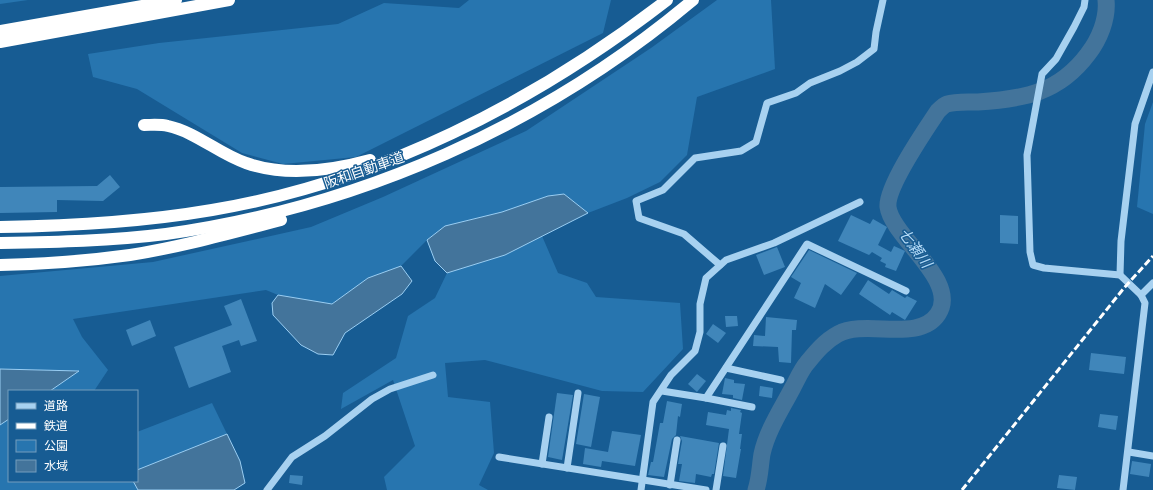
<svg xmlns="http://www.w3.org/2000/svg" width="1153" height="490" viewBox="0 0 1153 490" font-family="Jost,'Noto Sans JP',sans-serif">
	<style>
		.green { fill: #2775af }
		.water { fill: #43749b; stroke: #9acef3 }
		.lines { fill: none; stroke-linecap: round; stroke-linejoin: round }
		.river { stroke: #43749b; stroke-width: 17 }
		.building { fill: #4086ba }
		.minor { stroke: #a7d1f0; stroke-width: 7 }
		.highway { stroke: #fff; stroke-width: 12 }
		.rail { stroke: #fff; stroke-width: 3; stroke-dasharray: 7 3; stroke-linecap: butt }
		.labels { text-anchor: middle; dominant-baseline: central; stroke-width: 3; stroke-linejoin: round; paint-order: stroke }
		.street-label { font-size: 14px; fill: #fff; stroke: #175c93 }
		.water-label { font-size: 15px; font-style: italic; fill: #b3daf7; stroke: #175c93 }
	</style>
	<rect width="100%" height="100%" fill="#175c93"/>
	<g class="green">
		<path d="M0,0H28L0,4Z"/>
		<path d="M469,0H611L603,33L356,157L283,164L242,153L137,89L93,77L88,54L159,43L338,24L384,3L459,8Z"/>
		<path d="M717,0H771L775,69L697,97L687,155L660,182L627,198L588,213L564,194L548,196L502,212L445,226L427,240L401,266L368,278L332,304L278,295L266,290L73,319L82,337L108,370L94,391H50L78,371L0,369V276L153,262L311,227L383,197L526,131L651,48Z"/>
		<path d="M1153,102V214L1137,207L1145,124Z"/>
		<path d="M542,236L558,273L587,283L596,297L680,303L683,349L643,392L602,391L485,360L445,363L448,397L490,402L494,453L479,485L488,490H387L384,477L415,446L393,380L341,409L343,393L396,358L408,316L435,298L447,273L505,255Z"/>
		<path d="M212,403L227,434L137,470V432Z"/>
		<path d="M9,419V481H133L138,490H0V425Z"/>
	</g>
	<g class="water">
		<path d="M564,194L588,213L505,255L447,273L435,261L427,240L445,226L502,212L548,196Z"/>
		<path d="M401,266L412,281L402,294L345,333L333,355L318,354L301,345L273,315L272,303L278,295L332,304L368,278Z"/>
		<path d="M0,369L79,371L50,391H9V419L0,425Z"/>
		<path d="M227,434L240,461L245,483L234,490H138L133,481H137V470Z"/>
	</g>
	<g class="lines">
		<path class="river" d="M756,490C760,478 760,466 762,454C767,431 781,410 792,389C797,380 801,370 807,363C816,352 825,341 838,334C866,319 919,343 938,314C960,281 892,237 888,207C886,187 926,129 938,111C940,109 944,105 947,104C956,101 969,102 978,102C1024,99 1059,93 1088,54C1099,40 1108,19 1106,0"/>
	</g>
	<g class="building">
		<path d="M110,175L120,187L103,201L57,200V212L0,213V187L97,186Z"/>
		<path d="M851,215L870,224L873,219L887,227L878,245L891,252L894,246L905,251L896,271L885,267L886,264L880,261L882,258L872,252L869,255L838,241Z"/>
		<path d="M1000,215L1018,216V244L1000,243Z"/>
		<path d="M777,247L785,267L764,275L756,255Z"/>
		<path d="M809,250L857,273L841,295L825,284L815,308L794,298L801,283L791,277Z"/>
		<path d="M868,280L889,294L892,290L905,298L907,296L917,301L905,320L892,312L890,315L859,294Z"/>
		<path d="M241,299L257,341L241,346L239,340L222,346L231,372L189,388L174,347L232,325L224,306Z"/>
		<path d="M725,316H737L738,326L726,327Z"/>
		<path d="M766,317L797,320L796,330H792L791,363L779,362L778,347L753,346L754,335L765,336Z"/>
		<path d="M150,320L156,336L132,346L126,330Z"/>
		<path d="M713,324L726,333L718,343L706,334Z"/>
		<path d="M1091,353L1126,357L1124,374L1089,370Z"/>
		<path d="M697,374L706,381L697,392L688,384Z"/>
		<path d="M725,378L734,380V383L745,384L742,400L733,398V395L722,394Z"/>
		<path d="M760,386L773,388L772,398L759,396Z"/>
		<path d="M557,393L573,395L562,460L548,457Z"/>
		<path d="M584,394L600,397L591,447L576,444Z"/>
		<path d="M667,401L682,404L680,417L678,416L676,435L672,439L664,477L648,475L651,462H653L660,423H663Z"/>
		<path d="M731,408L741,410L740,412L742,413L739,434H742L740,449H741L736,478L723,476L729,429L706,425L708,412L726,415L727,410L731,411Z"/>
		<path d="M1100,414L1118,416L1116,430L1098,427Z"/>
		<path d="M612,431L641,435L635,466L602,461L601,467L583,464L585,448L608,452Z"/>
		<path d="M680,436L719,443L714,474H712L711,477L696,474L695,483L679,481L682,464H678L682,441Z"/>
		<path d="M1132,461L1151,464L1149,477L1130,474Z"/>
		<path d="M290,475L303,476L302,485L289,483Z"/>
		<path d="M1059,475L1077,477L1075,490L1057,488Z"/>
	</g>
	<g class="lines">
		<g class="minor">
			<path d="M1085,0L1084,7L1074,27L1056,59L1042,74L1027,155L1030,252L1033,265L1044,268L1120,275L1141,295L1145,303L1123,490"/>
			<path d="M720,265L684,234L639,218L636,201L663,190L695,158L741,151L756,142L767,103L796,93L810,83L840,71L857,62L874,49L876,32L883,0"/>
			<path d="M1120,275L1121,241L1135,124L1153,72"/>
			<path d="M1141,295L1153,283"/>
			<path d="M726,368L781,380"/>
			<path d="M662,391L706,398L807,244L906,291"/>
			<path d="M706,398L752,407"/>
			<path d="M1129,452L1153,456"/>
			<path d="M499,457L706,490"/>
			<path d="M542,464L549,417"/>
			<path d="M567,468L578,393"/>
			<path d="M670,485L677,440"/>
			<path d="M267,490L292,457L325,436L372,399L390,389L433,375"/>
			<path d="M641,490L653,402L671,375L695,351L700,332V304L706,278L726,260L774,243L860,202"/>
			<path d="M716,490L723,446"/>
		</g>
		<g class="highway">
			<path d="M0,31L176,0"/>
			<path d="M0,42L229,0"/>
			<path d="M144,125C152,125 160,124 168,126C196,132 219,154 246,163C285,177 330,171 370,160"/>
			<path d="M0,227C71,226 142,222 212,210C379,182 534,103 667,0"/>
			<path d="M0,243C55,242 111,241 166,234C359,207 543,126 693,0"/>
			<path d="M0,265C44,264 87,261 130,255C181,247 231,233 281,220"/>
		</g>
		<path class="rail" d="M962,490L1124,288L1153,256"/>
	</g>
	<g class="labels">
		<g class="street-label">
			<text transform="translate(364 170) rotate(-19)">阪和自動車道</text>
		</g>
		<g class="water-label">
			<text transform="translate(915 248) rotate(54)">七瀬川</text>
		</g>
	</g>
	<rect x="8" y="390" width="130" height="92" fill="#175c93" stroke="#749dbe"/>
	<rect x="16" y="403" width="20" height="6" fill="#a7d1f0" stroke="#749dbe"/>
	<text x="44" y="410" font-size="12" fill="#ffffff">道路</text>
	<rect x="16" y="423" width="20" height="6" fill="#ffffff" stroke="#749dbe"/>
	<text x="44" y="430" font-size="12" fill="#ffffff">鉄道</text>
	<rect x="16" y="440" width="20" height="12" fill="#2775af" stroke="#749dbe"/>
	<text x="44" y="450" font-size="12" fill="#ffffff">公園</text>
	<rect x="16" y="460" width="20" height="12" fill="#43749b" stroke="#749dbe"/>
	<text x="44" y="470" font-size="12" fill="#ffffff">水域</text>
</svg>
